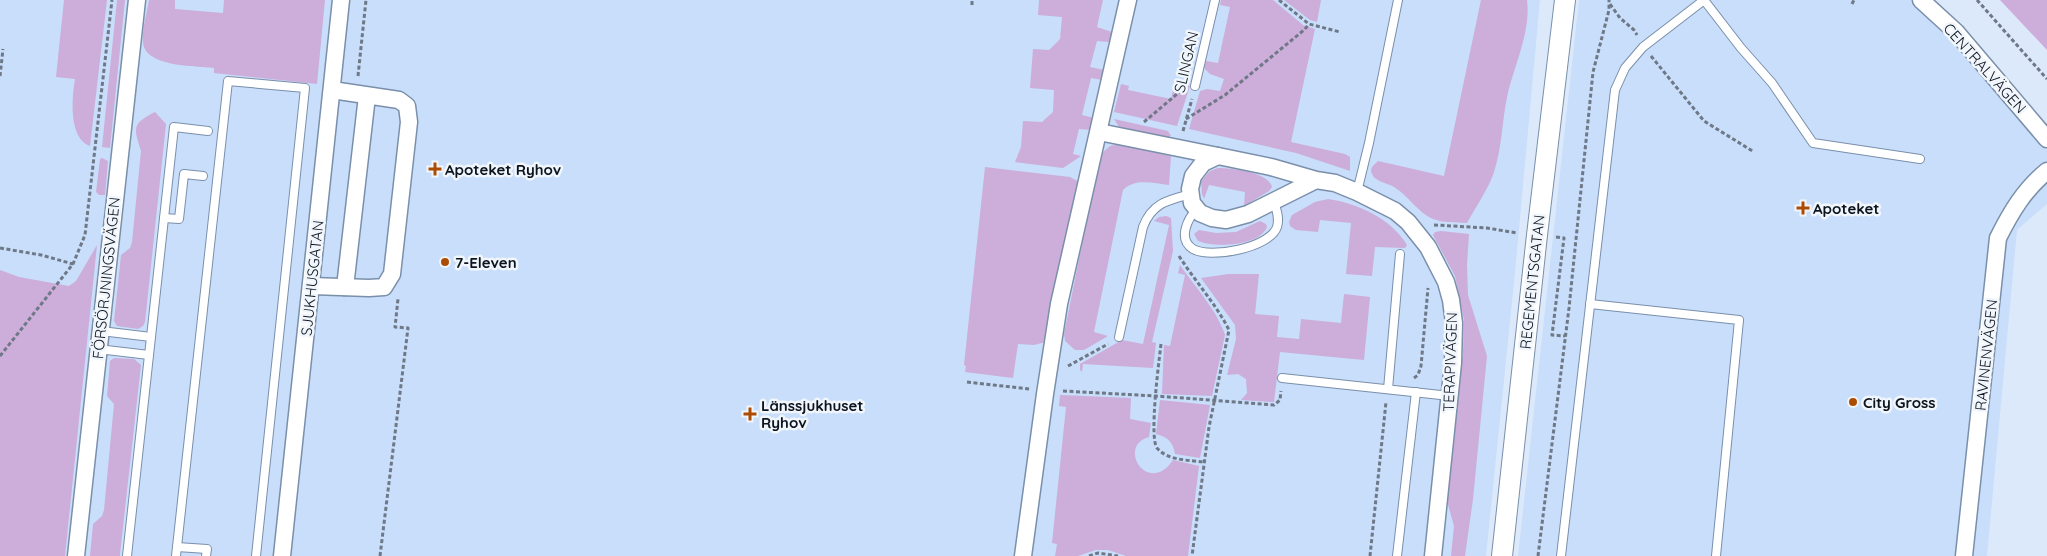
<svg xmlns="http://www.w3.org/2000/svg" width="2047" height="556" viewBox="0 0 2047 556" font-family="Quicksand,sans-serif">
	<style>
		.built { fill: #c8defb }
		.green { fill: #cdadda }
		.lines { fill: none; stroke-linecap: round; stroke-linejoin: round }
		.service-casing { stroke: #7a8faa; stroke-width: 10 }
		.minor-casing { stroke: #7a8faa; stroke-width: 19 }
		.tertiary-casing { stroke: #7a8faa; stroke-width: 22 }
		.path { stroke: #6e7886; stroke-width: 3; stroke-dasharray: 4 2.5; stroke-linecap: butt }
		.service { stroke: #fff; stroke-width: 8 }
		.minor { stroke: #fff; stroke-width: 16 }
		.tertiary { stroke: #fff; stroke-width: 20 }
		.poi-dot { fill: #ac4c03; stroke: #f1f6fc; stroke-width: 2 }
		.labels { text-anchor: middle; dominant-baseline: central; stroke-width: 5; stroke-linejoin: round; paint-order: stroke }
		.street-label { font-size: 15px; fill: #0c141e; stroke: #f1f6fc }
		.poi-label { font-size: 15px; font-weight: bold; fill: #0c141e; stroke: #f1f6fc; text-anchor: start }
	</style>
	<rect width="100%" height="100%" fill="#dce9fb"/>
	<g class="built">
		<path d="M0,0H1540L1515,273L1486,556H0Z"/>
		<path d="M1579,0H1935L2014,96L2047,132V204L2017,230L1987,556H1518Z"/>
	</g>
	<g class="green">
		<path d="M64,0H107L90,146C68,138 72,97 75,79L56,77Z"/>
		<path d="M117,0H125L110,148L102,147Z"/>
		<path d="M149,0H175V9L223,13L224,0H325L317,84L214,73V68C196,66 144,67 143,42C142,29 147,13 149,0Z"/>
		<path d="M1039,0H1103L1097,27L1112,32L1109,42L1097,41L1090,67L1104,70L1102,80L1091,78L1082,115L1094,118L1092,130L1079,129L1073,154L1081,156L1063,168L1015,162L1021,147L1023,121L1042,122L1053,112L1054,90L1030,88L1033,49L1049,50L1060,39L1062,17L1038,15Z"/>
		<path d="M1221,0H1273L1303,25L1315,29L1291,142L1345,154L1350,157V171L1296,153L1189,129L1200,91L1207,89L1220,91L1224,79L1210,74L1204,68L1206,61L1218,63L1230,7L1220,5Z"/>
		<path d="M1284,0H1321L1317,22L1310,20Z"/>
		<path d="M1481,0H1527C1531,33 1514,65 1507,97C1502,121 1502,148 1494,172C1488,190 1476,206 1467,223C1456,222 1444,223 1433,219C1418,213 1409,196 1394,187C1388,183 1375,182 1372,174C1369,168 1374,165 1378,161L1444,176Z"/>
		<path d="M2000,0H2047V50Z"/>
		<path d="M1175,81L1190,86L1177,126L1114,112L1121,84L1129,86L1128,90L1171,99Z"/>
		<path d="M155,112L166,124L145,322L143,326L138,329L117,326L114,321L121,255L130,248L132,242L141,151C134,128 131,124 155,112Z"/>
		<path d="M1114,119L1168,131L1171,136L1166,138L1123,128L1119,127Z"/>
		<path d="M1119,144L1171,156L1169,185C1154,183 1134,178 1123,190L1094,332L1108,336L1084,350H1075L1065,341L1064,334L1100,155L1110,146Z"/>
		<path d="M102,158L108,161L105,195H99L96,192L100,159Z"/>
		<path d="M985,167L1070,177L1081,183L1046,342L1034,345L1018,344L1013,378L965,372L966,366L964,365Z"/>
		<path d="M1218,168C1231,168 1269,172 1272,187L1269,191L1244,206L1245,192L1209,185L1204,199L1202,194L1201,181L1210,171Z"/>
		<path d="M1328,199C1357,203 1392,219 1407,245L1405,248L1375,247L1372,276L1346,274L1351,223L1320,220L1318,232L1296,230L1290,226L1289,222L1292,215L1315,202Z"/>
		<path d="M1166,216L1171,218L1173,251L1152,342L1156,343L1153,368L1083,364L1082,372L1080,370V364L1122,340L1143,344L1169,225L1154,221L1159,217Z"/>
		<path d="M1260,221L1266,224L1267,227C1260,246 1214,248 1198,241L1194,234L1199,230L1216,233L1236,232Z"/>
		<path d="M1441,231L1469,234L1467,265L1468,295L1487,356L1473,499L1465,556H1451L1454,526L1447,501L1463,351L1464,320L1455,276L1433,235L1435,232Z"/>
		<path d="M97,245L65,556H0V270L19,277L69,286L76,281Z"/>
		<path d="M1180,265C1195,287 1217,310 1225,335L1212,396L1162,394L1164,345L1170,346L1185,275L1178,273Z"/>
		<path d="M1228,274H1259L1255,314L1279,316L1277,337L1299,339L1301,319L1341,323L1344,294L1370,297L1364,360L1280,352L1274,402L1241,400L1247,393L1246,379L1238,374L1227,375L1236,339L1235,325L1201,278Z"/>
		<path d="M114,358L134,359L141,365L120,554V556H90L93,524L102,516L104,510L114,404L107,396L110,361Z"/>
		<path d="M1060,395L1131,398L1130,419L1151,423L1149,437C1116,446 1148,497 1173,460L1199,466L1188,556H1126L1108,550H1096L1078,556H1055L1057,544L1052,543L1066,407L1059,406Z"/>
		<path d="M1160,400L1210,405L1200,458L1175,454C1173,442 1168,437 1156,434Z"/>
	</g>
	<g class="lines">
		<defs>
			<g id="service">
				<path d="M1704,0L1741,48L1772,83L1813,143L1920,159"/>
				<path d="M1195,86L1215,0"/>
				<path d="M1357,192L1369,143L1398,0"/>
				<path d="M1197,209C1188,218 1177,239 1193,249C1210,259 1270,248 1277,227C1280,218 1276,209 1274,201"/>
				<path d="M164,218L179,219L184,174L203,176"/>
				<path d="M1590,304L1739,320L1716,556"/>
				<path d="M101,331L151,337"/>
				<path d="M1119,337L1143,227C1152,203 1168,200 1191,194"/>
				<path d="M98,349L149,355"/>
				<path d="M1282,378L1450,396"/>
				<path d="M1388,389L1400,254"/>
				<path d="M177,547L207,549L206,556"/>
				<path d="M127,556L174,127L208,131"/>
				<path d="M176,556L228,81L305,88L256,556"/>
				<path d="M1397,556L1416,392"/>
				<path d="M1561,556L1615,90L1625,68L1643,47L1704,0"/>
			</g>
			<g id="minor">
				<path d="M1921,0L1956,32L2047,139"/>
				<path d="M1099,132L1218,156"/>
				<path d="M1316,180L1248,214L1226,220L1212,218L1200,213L1192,203L1190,189L1193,176L1203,163L1218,156L1271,167L1316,180L1335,183L1357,192L1395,211L1408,222L1428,247L1446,282L1451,300L1454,323L1453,363L1433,556"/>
				<path d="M312,286L369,288L384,287L392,274L409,122L407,106L399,100L332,90"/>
				<path d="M345,287L367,96"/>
				<path d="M76,556L137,0"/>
				<path d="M282,556L341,0"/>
				<path d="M1023,556L1045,394L1059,304L1128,0"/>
				<path d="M1964,556L1998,238C2011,212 2024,190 2047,171"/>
			</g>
			<path id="tertiary" d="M1502,556L1537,235L1565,0"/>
		</defs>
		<use href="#service" class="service-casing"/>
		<use href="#minor" class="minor-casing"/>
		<use href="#tertiary" class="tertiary-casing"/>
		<g class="path">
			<path d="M1279,0L1309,24L1340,32"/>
			<path d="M1977,0L2047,79"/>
			<path d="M1610,4L1620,18L1634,30L1637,35"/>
			<path d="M1852,4L1854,0"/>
			<path d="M972,5V0"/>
			<path d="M1651,56L1704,121L1754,152"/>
			<path d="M0,76L3,49"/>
			<path d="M358,76L366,0"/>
			<path d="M1186,119L1225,95L1304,30L1309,24"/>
			<path d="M1144,122L1183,89"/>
			<path d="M1183,131L1192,99"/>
			<path d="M1434,225L1487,228L1517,233"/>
			<path d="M1556,237L1564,238L1552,335L1565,336"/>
			<path d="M0,248L41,255L73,264"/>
			<path d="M1179,256C1195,281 1216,304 1229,330L1209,427L1192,556"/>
			<path d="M1161,344C1159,361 1149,437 1157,448C1168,461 1189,460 1204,462"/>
			<path d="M0,356L73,264L85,235L112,0"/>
			<path d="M1068,366L1108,344"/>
			<path d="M1414,378L1418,375L1421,366L1428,288"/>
			<path d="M967,382L1029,389"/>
			<path d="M1063,391L1156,396L1274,405L1280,400L1281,391"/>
			<path d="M380,556L408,328L395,327L398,299"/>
			<path d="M1089,556L1098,553L1118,556"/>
			<path d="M1370,556L1386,402"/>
			<path d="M1538,556L1569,308L1593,72L1609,10V0"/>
		</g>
		<use href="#service" class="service"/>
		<use href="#minor" class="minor"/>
		<use href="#tertiary" class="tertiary"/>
	</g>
	<g class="poi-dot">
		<path d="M432.5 161.5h5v5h5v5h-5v5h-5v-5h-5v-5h5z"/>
		<path d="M1800.5 200.5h5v5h5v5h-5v5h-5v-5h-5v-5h5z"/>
		<circle cx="445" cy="262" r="5"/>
		<circle cx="1853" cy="402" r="5"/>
		<path d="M747.5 406.5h5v5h5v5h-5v5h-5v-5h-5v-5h5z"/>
	</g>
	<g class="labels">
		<g class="street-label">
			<text transform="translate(1186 62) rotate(-77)">SLINGAN</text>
			<text transform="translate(1985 68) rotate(48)">CENTRALVÄGEN</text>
			<text transform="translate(106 278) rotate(-84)">FÖRSÖRJNINGSVÄGEN</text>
			<text transform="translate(312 278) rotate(-84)">SJUKHUSGATAN</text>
			<text transform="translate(1532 282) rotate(-84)">REGEMENTSGATAN</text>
			<text transform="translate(1986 355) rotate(-84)">RAVINENVÄGEN</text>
			<text transform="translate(1450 362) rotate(-88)">TERAPIVÄGEN</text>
		</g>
		<g class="poi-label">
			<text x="445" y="169">Apoteket Ryhov</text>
			<text x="1813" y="208">Apoteket</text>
			<text x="455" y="262">7-Eleven</text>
			<text x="1863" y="402">City Gross</text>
			<text x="761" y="405">Länssjukhuset<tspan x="761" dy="17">Ryhov</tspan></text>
		</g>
	</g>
</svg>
